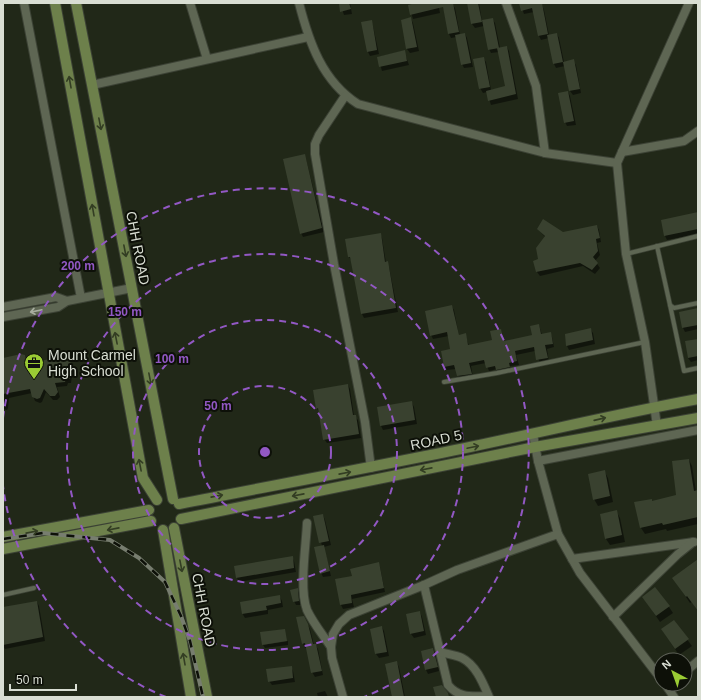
<svg xmlns="http://www.w3.org/2000/svg" width="701" height="700" viewBox="0 0 701 700" font-family="Helvetica,sans-serif">
	<style>
		.shadow { fill: #0007 }
		.building { fill: #39412f }
		.lines { fill: none; stroke-linecap: round; stroke-linejoin: round }
		.lane-casing { stroke: #3c4235; stroke-width: 5.5 }
		.street-casing { stroke: #3c4235; stroke-width: 10 }
		.secondary-casing { stroke: #3c4235; stroke-width: 12 }
		.lane { stroke: #5e6653; stroke-width: 4 }
		.street { stroke: #5e6653; stroke-width: 8 }
		.secondary { stroke: #6d804b; stroke-width: 10 }
		.rail-casing { stroke: #777d6f; stroke-width: 4 }
		.rail { stroke: #0d1008; stroke-width: 2.5; stroke-dasharray: 8; stroke-linecap: butt }
		.oneway { stroke: #333d23 }
		.oneway2 { stroke: #a8aea0 }
		.ring { fill: none; stroke: #9258c4; stroke-width: 2; stroke-dasharray: 7 5 }
		.labels { text-anchor: middle; dominant-baseline: central; stroke-width: 4; stroke-linejoin: round; paint-order: stroke }
		.street-label { font-size: 14px; fill: #d9ded3; stroke: #0d1008 }
		.poi-label { font-size: 14px; fill: #d9ded3; stroke: #0d1008; text-anchor: start }
		.centre { fill: #9258c4; stroke: #0d1008; stroke-width: 2 }
		.ring-label { font-size: 12px; text-anchor: middle; font-weight: bold; fill: #9258c4; stroke: #0d1008; stroke-width: 4; stroke-linejoin: round; paint-order: stroke }
	</style>
	<rect width="100%" height="100%" fill="#212818"/>
	<g class="shadow">
		<path d="M340,3H350L352,14L344,15Z"/>
		<path d="M420,3H438L440,13L413,19L409,6Z"/>
		<path d="M468,3H479L482,21L492,19L495,23L500,48L507,47L509,51L518,99L491,105L487,92L483,93L480,88L483,58L486,62L491,90L506,87L499,52L491,53L489,49L484,26L475,28L472,24Z"/>
		<path d="M520,3H531L542,5L544,10L549,35L557,34L559,38L564,62L573,61L576,65L581,93L573,95L570,91L565,66L556,68L554,64L549,38L541,40L539,36L534,12L524,14Z"/>
		<path d="M452,4L455,8L460,35L465,34L467,38L473,67L464,68L462,64L457,37L451,38L449,34L443,5Z"/>
		<path d="M411,19L413,23L419,51L410,53L407,49L402,20Z"/>
		<path d="M371,21L373,26L379,54L370,56L368,52L362,23Z"/>
		<path d="M404,51L409,65L382,71L378,57Z"/>
		<path d="M568,92L570,96L576,125L567,126L565,122Z"/>
		<path d="M304,155L306,159L324,232L303,237L301,233Z"/>
		<path d="M698,214V234L667,240L665,236Z"/>
		<path d="M597,226L599,230L601,242L597,243L600,255L595,261L600,268L595,274L583,266L540,276L537,272L539,260L545,237L538,229L563,233Z"/>
		<path d="M380,234L382,238L386,263L389,267L398,312L364,318L362,314L352,261L349,257Z"/>
		<path d="M452,307L454,310L459,336L465,334L469,346L493,341L501,330L505,342L533,336L539,325L542,335L550,333L552,337L554,347L547,349L549,362L540,363L535,351L516,355L519,365L510,366L511,370L499,373L497,369L489,371L486,363L471,366L473,377L460,380L456,369L447,370L445,367L452,350L449,336L433,339L431,335Z"/>
		<path d="M698,309V329L685,332L683,328Z"/>
		<path d="M590,329L593,333L595,344L569,350L567,346Z"/>
		<path d="M698,340V360L691,362L688,358Z"/>
		<path d="M24,356L27,365L61,362L70,363L73,368L71,383H68L67,386L57,387L60,397L57,400H53L46,392L42,402L40,403L35,401L32,393L9,398L8,408L7,410L3,409V359Z"/>
		<path d="M348,385L350,389L354,416L358,420L361,438L327,443L324,439L319,413L317,408Z"/>
		<path d="M412,403L414,407L417,424L383,430L381,426Z"/>
		<path d="M689,460L692,466L696,491L698,492V524L667,531L666,529L645,534L641,528L652,502L678,496Z"/>
		<path d="M604,471L608,478L613,502L598,506L594,499Z"/>
		<path d="M616,511L620,518L625,542L610,545L606,539L601,514Z"/>
		<path d="M323,515L325,520L331,545L324,547L331,576L323,577L321,573L322,546L315,517Z"/>
		<path d="M292,557L294,561L296,572L239,582L237,578L235,567Z"/>
		<path d="M698,559V611L692,602L690,603L673,578Z"/>
		<path d="M378,563L380,567L385,592L352,599L354,607L343,609L341,605L353,577Z"/>
		<path d="M297,589L300,594L301,605H296L294,601Z"/>
		<path d="M280,597L282,601L283,607L268,610V614L245,618L242,613Z"/>
		<path d="M37,602L39,606L45,641L5,649L3,646V608Z"/>
		<path d="M647,603L669,607L673,613L660,622Z"/>
		<path d="M420,612L422,617L426,635L414,638L411,634L407,615Z"/>
		<path d="M303,617L310,629L314,645H315L318,649L323,675L315,677L312,672L307,648H305L303,644L298,618Z"/>
		<path d="M674,622L692,646L679,655L662,630Z"/>
		<path d="M382,627L384,631L389,656L379,658L376,654L371,629Z"/>
		<path d="M288,641V645L265,648L263,645Z"/>
		<path d="M433,649L435,653L439,671L428,674L426,670Z"/>
		<path d="M397,663L399,667L405,697H395Z"/>
		<path d="M291,667L293,671L295,682L272,685L269,681Z"/>
		<path d="M325,691L328,697H318L317,693Z"/>
	</g>
	<g class="building">
		<path d="M339,3H349L351,9L340,12Z"/>
		<path d="M415,3H453L459,32L448,34L443,7L410,15L408,5Z"/>
		<path d="M467,3H478L482,22L471,24Z"/>
		<path d="M519,3H542L548,34L538,36L532,8L521,11Z"/>
		<path d="M411,17L417,47L406,49L401,20Z"/>
		<path d="M493,18L499,48L488,50L482,20Z"/>
		<path d="M372,20L377,50L367,52L361,22Z"/>
		<path d="M465,33L471,63L461,65L455,35Z"/>
		<path d="M557,33L563,62L553,64L547,35Z"/>
		<path d="M507,46L516,94L488,101L486,91L505,86L497,48Z"/>
		<path d="M405,50L407,61L379,67L377,57Z"/>
		<path d="M484,57L490,87L479,89L473,59Z"/>
		<path d="M574,59L580,89L569,91L563,62Z"/>
		<path d="M568,91L574,121L564,123L558,93Z"/>
		<path d="M305,154L322,228L300,234L283,159Z"/>
		<path d="M698,212V229L664,236L661,220Z"/>
		<path d="M543,219L563,232L597,225L600,238L596,239L598,251L593,257L598,263L592,270L580,263L536,272L533,261L538,259L536,248L545,236L537,229Z"/>
		<path d="M381,233L385,262L388,261L396,308L361,314L350,257H348L345,239Z"/>
		<path d="M452,305L459,335L466,333L468,345L492,340L490,331L501,329L504,341L532,335L530,326L539,324L541,334L551,332L553,344L545,345L548,358L536,360L534,347L515,351L517,361L509,363L510,367L496,370L495,366L486,368L484,360L469,363L472,374L457,376L454,365L444,367L441,351L450,349L447,332L430,336L425,311Z"/>
		<path d="M698,308V325L682,328L679,312Z"/>
		<path d="M591,328L593,340L566,346L565,334Z"/>
		<path d="M698,339V356L688,358L685,341Z"/>
		<path d="M21,354L25,355L26,364L59,357L62,361L66,359L71,363L70,379H66L65,382L55,383L58,392L55,396H50L44,389L40,398L37,399L32,397L30,389L3,394V358Z"/>
		<path d="M348,384L353,415H356L359,434L323,440L318,408L316,409L313,390Z"/>
		<path d="M412,401L415,420L380,426L377,407Z"/>
		<path d="M689,459L694,491L698,490V517L663,525L662,523L640,528L634,502L652,499V501L676,495L672,461Z"/>
		<path d="M605,470L610,496L593,500L588,474Z"/>
		<path d="M617,510L622,535L605,539L600,514Z"/>
		<path d="M323,514L329,541L319,543L313,516Z"/>
		<path d="M324,545L330,571L320,574L314,547Z"/>
		<path d="M293,556L294,568L236,578L234,566Z"/>
		<path d="M698,559V611L687,596L686,597L672,578Z"/>
		<path d="M379,562L384,588L351,595L352,603L340,605L335,579L352,576L350,569Z"/>
		<path d="M655,587L670,606L656,616L642,597Z"/>
		<path d="M298,588L299,601L293,602L290,590Z"/>
		<path d="M280,595L281,603L266,606L267,610L242,614L240,602Z"/>
		<path d="M37,601L43,637L3,645V607Z"/>
		<path d="M420,611L424,631L410,634L406,614Z"/>
		<path d="M304,616L308,624L313,644H316L322,671L311,673L305,643L302,644L296,617Z"/>
		<path d="M674,620L689,639L675,649L661,629Z"/>
		<path d="M382,626L387,652L375,654L370,629Z"/>
		<path d="M285,629L287,641L262,645L260,632Z"/>
		<path d="M433,648L438,667L425,670L421,651Z"/>
		<path d="M397,661L404,697H392L385,664Z"/>
		<path d="M292,666L293,678L268,682L266,669Z"/>
		<path d="M442,685L448,693L449,697H436L433,687Z"/>
	</g>
	<g class="lines">
		<defs>
			<g id="lane">
				<path d="M657,246L670,305L674,308L698,303"/>
				<path d="M626,254L698,236"/>
				<path d="M670,305L684,371L698,368"/>
				<path d="M444,382L497,373L645,342"/>
				<path d="M3,595L34,588"/>
			</g>
			<g id="street">
				<path d="M24,3L81,298"/>
				<path d="M190,3L207,59"/>
				<path d="M299,3C309,42 322,81 358,104L545,153L617,163"/>
				<path d="M506,3L536,86L545,153"/>
				<path d="M92,85L308,37"/>
				<path d="M345,96L319,135L315,144V154L334,264L365,422L371,468"/>
				<path d="M622,152L684,141L698,131"/>
				<path d="M3,307L56,297L67,301"/>
				<path d="M3,317L58,307L67,301L132,288"/>
				<path d="M657,426L645,342L626,254L617,163L689,3"/>
				<path d="M533,434L538,461L558,534L580,573L661,679"/>
				<path d="M538,461L698,430"/>
				<path d="M307,523C306,546 299,589 307,610C313,623 323,635 331,647"/>
				<path d="M572,559L694,542"/>
				<path d="M424,585L448,685C460,699 472,696 488,696"/>
				<path d="M613,617L678,554L693,542"/>
				<path d="M440,652C447,654 456,655 462,658C476,665 483,683 489,697"/>
				<path d="M685,672L698,661"/>
				<path d="M665,684L674,697"/>
				<path d="M343,697L332,658L331,647L333,634L339,624L349,615L424,585L457,570L558,534"/>
			</g>
			<g id="secondary">
				<path d="M55,3L143,478L157,500"/>
				<path d="M76,3L173,499"/>
				<path d="M179,504C276,485 373,467 470,447C546,431 622,413 698,399"/>
				<path d="M181,519L535,447L698,418"/>
				<path d="M174,528L207,697"/>
				<path d="M163,530L191,697"/>
				<path d="M3,537L149,510"/>
				<path d="M3,549L151,521"/>
			</g>
		</defs>
		<use href="#lane" class="lane-casing"/>
		<use href="#street" class="street-casing"/>
		<use href="#secondary" class="secondary-casing"/>
		<use href="#lane" class="lane"/>
		<use href="#street" class="street"/>
		<use href="#secondary" class="secondary"/>
		<defs>
			<path id="rail" d="M3,539L43,533L110,540L139,558L165,582L181,616L190,641L203,697"/>
		</defs>
		<use href="#rail" class="rail-casing"/>
		<use href="#rail" class="rail"/>
	</g>
	<defs><path id="oneway-shaft" d="M-6 0H5M1.5-3L5.5 0L1.5 3" fill="none" stroke-width="1.6" stroke-linecap="round" stroke-linejoin="round"/></defs>
	<g class="oneway">
		<use href="#oneway-shaft" transform="translate(70 82) rotate(-100)"/>
		<use href="#oneway-shaft" transform="translate(100 124) rotate(79)"/>
		<use href="#oneway-shaft" transform="translate(93 210) rotate(-100)"/>
		<use href="#oneway-shaft" transform="translate(125 251) rotate(79)"/>
		<use href="#oneway-shaft" transform="translate(116 338) rotate(-101)"/>
		<use href="#oneway-shaft" transform="translate(150 379) rotate(79)"/>
		<use href="#oneway-shaft" transform="translate(600 419) rotate(-13)"/>
		<use href="#oneway-shaft" transform="translate(473 447) rotate(-12)"/>
		<use href="#oneway-shaft" transform="translate(140 465) rotate(-101)"/>
		<use href="#oneway-shaft" transform="translate(426 469) rotate(169)"/>
		<use href="#oneway-shaft" transform="translate(345 473) rotate(-11)"/>
		<use href="#oneway-shaft" transform="translate(298 495) rotate(169)"/>
		<use href="#oneway-shaft" transform="translate(217 496) rotate(-11)"/>
		<use href="#oneway-shaft" transform="translate(113 529) rotate(169)"/>
		<use href="#oneway-shaft" transform="translate(32 532) rotate(-11)"/>
		<use href="#oneway-shaft" transform="translate(181 566) rotate(79)"/>
		<use href="#oneway-shaft" transform="translate(184 659) rotate(-100)"/>
	</g>
	<use class="oneway2" href="#oneway-shaft" transform="translate(36 311) rotate(169)"/>
	<g class="ring">
		<circle cx="265" cy="452" r="66"/>
		<circle cx="265" cy="452" r="132"/>
		<circle cx="265" cy="452" r="198"/>
		<path d="M166 697A264 264 0 0 1 3 486M3 418A264 264 0 1 1 364 697"/>
	</g>
	<defs>
		<symbol id="office-pin" viewBox="-11 -11 22 30"><path d="M0 17L-7.5 6A9.5 9.5 0 1 1 7.5 6Z" fill="#9acb34" stroke="#0d1008"/><path d="M-6-3h4V-5.5h4V-3h4V5H-6ZM-1-4.5V-3h2v-1.5ZM-6 0V1H6V0Z" fill="#111"/></symbol>
	</defs>
	<g fill-rule="evenodd">
		<use href="#office-pin" x="23" y="352" width="22" height="30"/>
	</g>
	<g class="labels">
		<g class="street-label">
			<text transform="translate(138 248) rotate(79)">CHH ROAD</text>
			<text transform="translate(436 440) rotate(-12)">ROAD 5</text>
			<text transform="translate(204 610) rotate(79)">CHH ROAD</text>
		</g>
		<g class="poi-label">
			<text x="48" y="355">Mount Carmel<tspan x="48" dy="16">High School</tspan></text>
		</g>
	</g>
	<circle cx="265" cy="452" r="6" class="centre"/>
	<g class="ring-label">
		<text x="78" y="270">200 m</text>
		<text x="125" y="316">150 m</text>
		<text x="172" y="363">100 m</text>
		<text x="218" y="410">50 m</text>
	</g>
	<rect width="701" height="700" fill="none" stroke="#d9ded3" stroke-width="8"/>
	<g transform="translate(673 672) rotate(319)"><circle r="19" fill="#0d1008" stroke="#5f6259"/>
	<path d="M0-3L7 15L0 10L-7 15Z" fill="#9acb34"/>
	<text y="-6" font-size="11" font-weight="bold" text-anchor="middle" fill="#d9ded3">N</text>
	</g>
	<path d="M10 684v6h66v-6" fill="none" stroke="#d9ded3" stroke-width="2"/>
	<text x="16" y="684" font-size="12" fill="#d9ded3" stroke="#0d1008" stroke-width="3" paint-order="stroke">50 m</text>
</svg>
